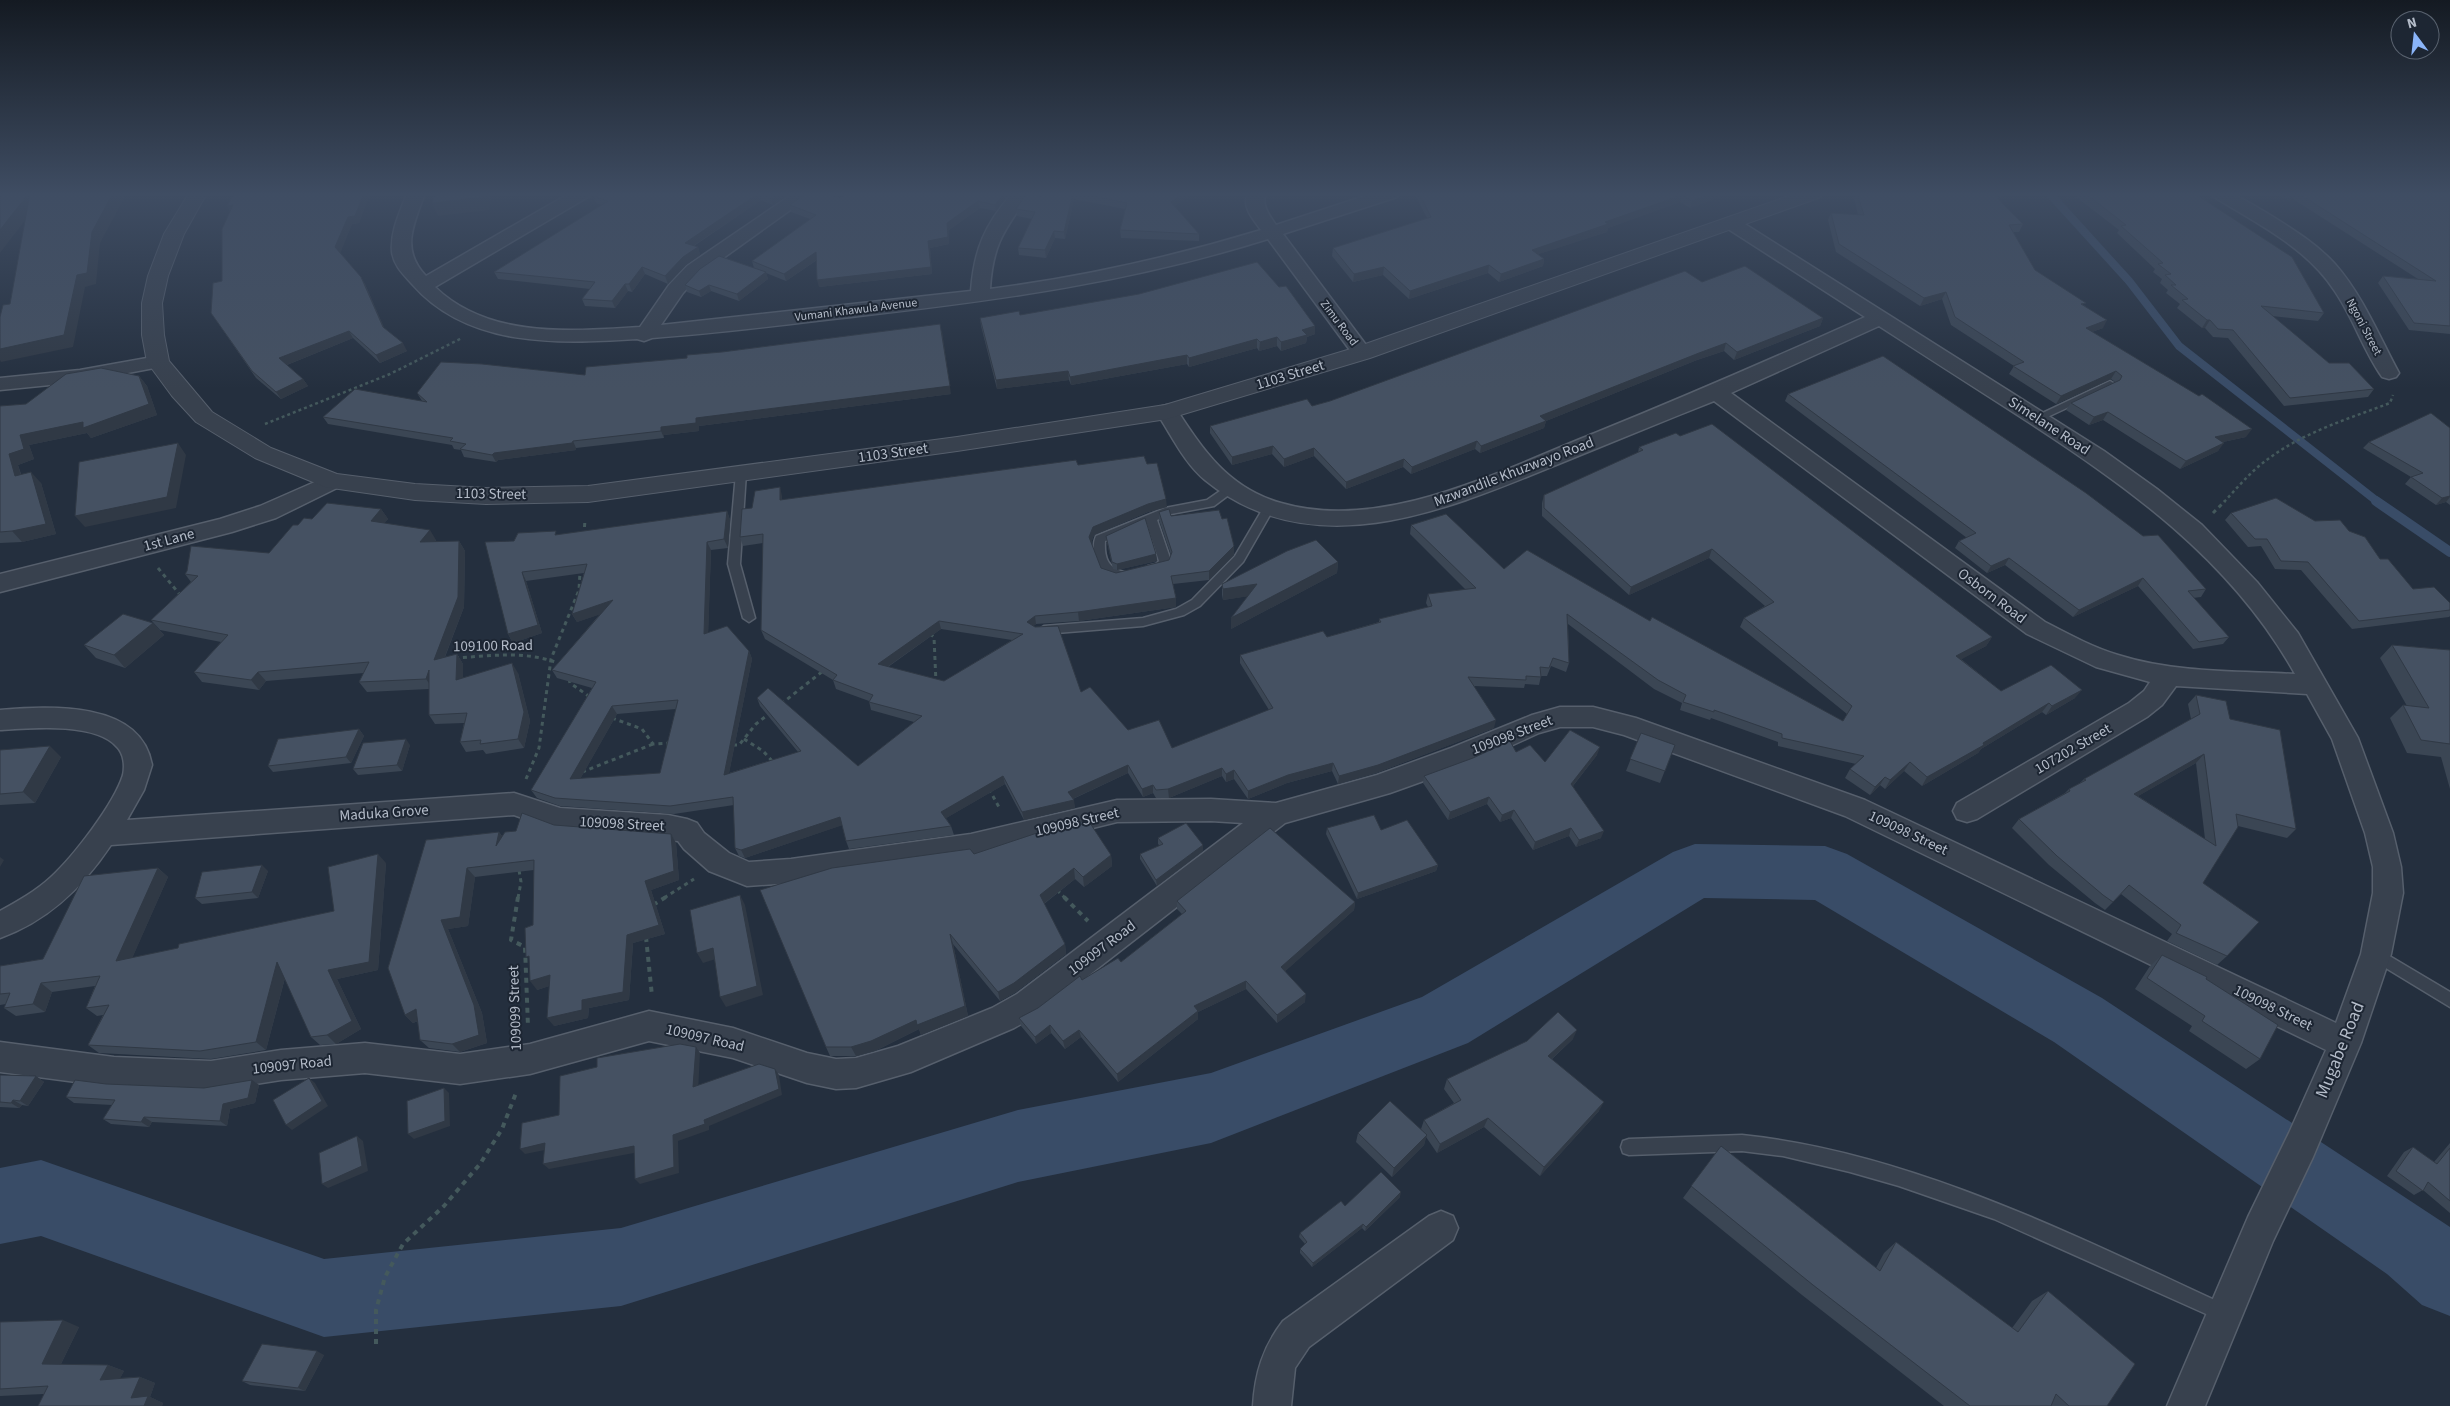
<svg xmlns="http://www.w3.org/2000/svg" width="2450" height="1406" viewBox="0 0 2450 1406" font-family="'Source Sans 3',sans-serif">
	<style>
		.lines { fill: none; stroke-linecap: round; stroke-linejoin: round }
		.stream-far1 { stroke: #394c67; stroke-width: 8 }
		.stream { stroke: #394c67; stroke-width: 10 }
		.river { fill: #394c67; fill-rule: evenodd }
		.service-casing { stroke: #565f6c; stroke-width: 3 }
		.minor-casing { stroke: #565f6c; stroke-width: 3 }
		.tertiary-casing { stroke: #565f6c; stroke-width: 2 }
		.path-far2 { stroke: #44595c; stroke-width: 2.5; stroke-dasharray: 3 3; stroke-linecap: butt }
		.path-far1 { stroke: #44595c; stroke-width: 3; stroke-dasharray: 4 4; stroke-linecap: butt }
		.path { stroke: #44595c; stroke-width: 4; stroke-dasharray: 5 5; stroke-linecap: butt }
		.service { fill: #38414e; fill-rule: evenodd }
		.minor { fill: #38414e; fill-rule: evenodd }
		.tertiary { fill: #38414e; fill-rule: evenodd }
		.wall { fill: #3b4654; fill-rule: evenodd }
		.shaded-wall { fill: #303945 }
		.building { fill: #455162; stroke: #303945; fill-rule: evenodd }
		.labels { text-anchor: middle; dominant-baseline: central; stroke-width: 4; stroke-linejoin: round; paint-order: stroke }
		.far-street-label { font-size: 12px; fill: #b4bcc9; stroke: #1d2633 }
		.street-label { font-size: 15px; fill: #b4bcc9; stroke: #1d2633 }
		.near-street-label { font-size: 18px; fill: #b4bcc9; stroke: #1d2633 }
	</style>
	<rect width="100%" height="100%" fill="#242f3e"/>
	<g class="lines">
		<path class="stream-far1" d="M2049,193L2129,281L2179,346L2378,502"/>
		<path class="stream" d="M2376,501L2450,552"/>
		<path class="river" d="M1695,844L1825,846L1847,854L2102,998L2450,1227V1316L2422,1305L2387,1274L2054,1042L1815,900L1704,898L1468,1043L1211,1143L1018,1182L621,1306L324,1337L41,1236L0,1244V1168L41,1160L324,1259L621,1228L1018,1110L1211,1073L1422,997L1673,852Z"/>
		<defs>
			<g id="service">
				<path d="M2110,381L2115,384L2114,386L2041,420L2037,421L2032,418Z"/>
				<path d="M741,469L746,473L740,564L755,618L749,622L743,618L728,564L736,473Z"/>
				<path d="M1230,484L1235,488L1234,491L1214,506L1171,514L1157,520L1171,561L1164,571L1152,573L1146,569L1148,566L1156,564L1159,561L1147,524L1105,541C1104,558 1108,568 1124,572L1126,575L1124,578C1102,584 1088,554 1096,536L1165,508L1207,500Z"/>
				<path d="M1269,504L1274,508L1243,562L1200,606L1184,615L1143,626L1044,634L1038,630L1044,626L1143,618L1176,609L1192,600L1235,556L1265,505Z"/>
				<path d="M2376,948L2450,992V1007L2371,959L2369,954L2371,949Z"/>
				<path d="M1742,1135C1911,1152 2077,1237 2230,1307L2233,1313L2230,1319L2224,1322L1994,1219L1899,1186L1850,1172L1783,1156L1742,1151L1629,1155L1623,1153L1621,1147L1623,1141L1629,1139Z"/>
			</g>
			<g id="minor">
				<path d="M407,193H425C414,224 400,249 426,276L570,193H591L588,197L435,287C489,339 571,331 640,327L669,285L687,266L794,193H814L701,274L683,293L661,325L971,291C974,249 985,225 1012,193H1030C1005,230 993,242 990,289C1082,277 1172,257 1261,230C1253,219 1241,206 1248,193H1266C1261,204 1269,215 1276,225L1374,193H1400L1397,197L1283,234L1372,353L1369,357L1362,359L1355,357L1268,239C1132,282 1000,300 859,316C790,324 721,333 652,338L644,341L637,339C558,344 468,348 412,284C403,274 394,266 392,252C390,232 400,212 407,193Z"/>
				<path d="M2211,193C2235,191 2247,202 2267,213C2291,228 2316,243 2335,264C2363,296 2379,336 2399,373L2396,377L2389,379L2382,377C2363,350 2353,317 2334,290C2306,247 2256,223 2214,197Z"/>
				<path d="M1731,217L1737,219L2104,451L2157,489L2202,525L2257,582L2298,633L2358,738L2393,833L2401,867L2403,893L2391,954L2361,1043L2313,1157L2273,1241L2205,1406H2167L2248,1217L2289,1133L2326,1050L1845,816L1624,735L1593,727H1560L1539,733L1471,764L1390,793L1285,823L1039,1014L1014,1028L911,1072L856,1088L836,1089L807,1083L733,1058L649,1041L530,1074L460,1084L365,1073L281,1080L211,1091L114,1087L0,1072V1042L114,1057L211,1061L281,1050L365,1043L460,1054L530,1044L649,1011L733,1028L807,1053L836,1059L856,1058L898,1046L992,1008L1017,994L1243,823L1211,821L1117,822L971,858L791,883L747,886L709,871L684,849L678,841L560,832L514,815L111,845C83,887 48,921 0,938V911C18,901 36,891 51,877C73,857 114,804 123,775C125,766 124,754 117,747C96,722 30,728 0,730V710C49,706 141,700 152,765L144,790L127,820L514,793L560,808L668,815L687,819L697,823L704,833L729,853L749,862L791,859L971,834L1117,800L1211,799L1276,803L1377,775L1451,748L1532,715L1560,707H1593L1636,718L1865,800L2336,1023L2361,954L2373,893V867L2365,833L2332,739L2307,694L2176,686L2162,705L2147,717L1977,819L1967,822L1957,819L1953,811L1957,803L2129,703L2144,691L2150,682L2096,667L2027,634L1714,401C1661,422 1608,444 1556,465C1444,511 1312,567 1205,480C1184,463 1171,434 1156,412L1159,407L1167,405L1175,407C1203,450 1228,488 1281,503C1384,533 1501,470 1595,433C1686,396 1776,357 1865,317L1725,227L1722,223L1725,219ZM1879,326C1925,356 1972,386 2019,416C2127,486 2231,559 2295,674C2237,671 2175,673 2118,655C2092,647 2068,634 2045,622L1731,393Z"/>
				<path d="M158,356L165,358L168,362L165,366L80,382L0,390V378L80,370Z"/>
				<path d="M333,474L341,476L344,481L341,486L276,518L232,532L0,592V574L220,519L260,506Z"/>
				<path d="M1441,1211L1453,1216L1458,1228L1453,1240L1309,1347L1295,1368L1291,1406H1253C1255,1373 1263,1347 1283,1321L1429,1216Z"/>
			</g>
			<path id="tertiary" d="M189,193H207L184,234L168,276L162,303L164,335L169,361L212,412L271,448L337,474L415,484L486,488L588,486L957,437L1165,405L1354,348L1797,193H1823L1821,197L1370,358L1167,419L957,451L588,502L486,504L415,500L325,487L255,458L196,422L172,396L147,362L142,335V303L148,276L164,234Z"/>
		</defs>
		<use href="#service" class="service-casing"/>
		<use href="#minor" class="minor-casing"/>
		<use href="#tertiary" class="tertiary-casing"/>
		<g class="path-far2">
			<path d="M265,424L390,374L462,338"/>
			<path d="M2224,502C2238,487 2251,471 2268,459C2304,432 2348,419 2390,403L2393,395"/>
		</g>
		<g class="path-far1">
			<path d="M2213,513L2225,501"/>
			<path d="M584,535L585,519"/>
			<path d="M158,568L181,596"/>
			<path d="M930,634L934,637L936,683"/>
			<path d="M455,658C490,656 527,650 560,664"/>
			<path d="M569,679L570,683L590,697"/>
			<path d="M781,704L823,671"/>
			<path d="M612,718L642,729L653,744L671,743"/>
			<path d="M744,739L763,751L773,762"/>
			<path d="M733,745H739L756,724L770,713"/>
			<path d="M582,772L653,744"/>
			<path d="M526,779L539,748L551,659L579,590L580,572"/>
			<path d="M989,789L1000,809"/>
			<path d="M1057,890L1065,898"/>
			<path d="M518,898L521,882L519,870"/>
			<path d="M664,898L694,879"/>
		</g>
		<g class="path">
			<path d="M518,897L511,940L525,947L528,1027"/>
			<path d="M1064,897L1088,921"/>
			<path d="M653,905L666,897"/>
			<path d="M646,937L652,996"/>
			<path d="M376,1344V1310L385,1277L403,1244L444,1206L480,1164L502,1129L516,1093"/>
		</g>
		<use href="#service" class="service"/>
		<use href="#minor" class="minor"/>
		<use href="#tertiary" class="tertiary"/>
	</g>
	<g class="wall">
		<path d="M234,193H370L359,223L352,224L340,252L365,284L384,328L407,351L380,363L353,338L287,365L303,379L308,386L281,399L256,378L211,313L222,281L230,211L227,206Z"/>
		<path d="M599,193H791L773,205L761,200L694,246L698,247L700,255L686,265L668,284L645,274L632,292L628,291L615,308L585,306L582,299L590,289L498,279L494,272L602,205L596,203L593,196Z"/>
		<path d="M847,193H1010L996,211L980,208L949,230V244L930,248L932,274L819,287L817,260L786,281L766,273L768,279L739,301L711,291L701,297L687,292L685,285L754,268L752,261L810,219L791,212L790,205L840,198Z"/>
		<path d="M1045,193H1193L1175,206L1199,234V241L1121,238L1120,230L1125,209L1074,199L1065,239L1055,238L1046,258L1019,255L1018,248L1032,219L1017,216L1016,209L1040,194V196Z"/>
		<path d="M1414,193H1730L1690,208L1680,202L1608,228L1607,232L1538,254L1544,259L1543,266L1499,282L1488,273L1409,299L1383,275L1353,282L1332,256L1333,248L1427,218Z"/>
		<path d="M1853,193H1901L1920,195V193H2018L1997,198L2023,224L2019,232H2013L2035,270L2085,306L2103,328L2092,332L2246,437L2223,442L2218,451L2180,469L2103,420L2089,425L2066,410L2071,403L2115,382L2111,379L2056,404L2009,374L2014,366L1951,325L1942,299L1920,306L1836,252L1828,220L1831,213L1858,215L1853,194Z"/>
		<path d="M2071,193H2194L2324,313L2318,321L2272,316L2329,363L2374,389L2368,397L2284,406L2228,338L2213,337L2205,328H2202L2177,308L2180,304L2166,293L2168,290L2160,283L2162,279L2153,272L2155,269L2117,233L2119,230Z"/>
		<path d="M2277,193H2450V334L2409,330L2378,283L2383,276L2418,279L2293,199L2288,200Z"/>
		<path d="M1702,282L1823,318L1820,326L1734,360L1724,351L1697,360L1546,421L1544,428L1480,453L1475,449L1411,474L1403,467L1346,489L1314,456L1284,467L1272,454L1232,465L1210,433V426L1312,406L1330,401Z"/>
		<path d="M1020,315L1315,334L1307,337L1306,343L1281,351L1277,346L1259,351L1257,348L1189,367L1187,364L1071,385L1069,380L997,389L981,326L980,318Z"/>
		<path d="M585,375L951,394L699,426V431L664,435V438L576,448V450L498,460L496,462L464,457L461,450L454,449L452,445L328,424L323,417L422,401L417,393Z"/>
		<path d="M139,376L147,386L157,415L91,438L87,433L29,445L34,459L18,465L21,474L41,483L56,534L22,542L0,543V406L26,404Z"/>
		<path d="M1788,394L2206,589L2201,597L2193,598L2229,637L2223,644L2193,649L2138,586L2073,617L2005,565L1987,573L1955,548L1959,541L1967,538L1785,401Z"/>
		<path d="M2450,428V505L2446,502L2436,505L2405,484L2411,477L2363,448L2369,442Z"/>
		<path d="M1680,436L1992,637L1986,646L1961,659L2001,691L2075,698L2046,715L2042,712L1981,749L1978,753L1922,786L1904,771L1885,789L1880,785L1870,795L1845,778L1850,769L1856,764L1778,746V742L1711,718L1710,720L1680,710L1682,703L1654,689L1568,624L1569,663L1566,672L1551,666L1547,676H1541L1539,685L1525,684L1524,688L1474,686L1494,728L1376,773L1338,784L1332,771L1287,783L1248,799L1234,779L1226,782L1222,776L1169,798H1156L1153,793L1143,797L1128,773L1073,799L1075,808L1024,820L1005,784L946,818L951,826L954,835L849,849L846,841L842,825L745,858L739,856L735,848L734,805L674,814L560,806L537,798L531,790L592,688L557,678L552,670L600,614L577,622L572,614L584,573L526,581L542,633L513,643L508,634L514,541L727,511L730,520L728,548L711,550L708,632L749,651L752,659L729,773L798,752L760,706L757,698L858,766L914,722L871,710L869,701L836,689L833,680L765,639L761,630L763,543L743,546L740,537L752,508L782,496V500L1078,465L1147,464L1167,507L1148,512L1094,535L1091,543L1101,568L1116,573L1169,560L1171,555L1159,520V512L1171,516L1234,555L1209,580L1173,584L1176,598V607L1079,621L1036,624L1033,626L1081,692L1128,730L1172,748L1269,710L1240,663V655L1327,637L1379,622V619L1428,607L1426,603L1428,594L1466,590L1410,534L1411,525L1504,569L1650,621L1843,721L1847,714L1740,627L1744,618L1765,606L1709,558L1629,595L1542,516V503L1544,495L1638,453L1639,447ZM941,629L1012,640L944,681L888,667ZM676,709L660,773L580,779L617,714Z"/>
		<path d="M381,509L388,519L384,523L436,540L435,542L459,541L465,551L464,607L445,657L457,654L463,664V678L518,673L530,721L524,748L486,754L483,750L466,752L460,742L464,723L435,724L429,715V689L367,692L359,682L364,673L266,681L259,690L202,682L194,672L221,642L160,630L151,620L191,582L185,574L269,553L298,525L312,519Z"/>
		<path d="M2231,513L2315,521L2349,531L2413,589L2450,603V616L2449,617L2352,629L2301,570L2275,569L2261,546L2248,547L2225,520Z"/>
		<path d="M1106,536L1156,554L1157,561L1117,570L1113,569L1107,542Z"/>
		<path d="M1338,562L1337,573L1231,629L1248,596L1223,600L1222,595V584Z"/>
		<path d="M153,623L164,635L125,668L96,658L84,645Z"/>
		<path d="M2392,645L2450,650V789L2441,757L2407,753L2390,718L2403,705L2407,706L2380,658Z"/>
		<path d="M2196,695L2230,719L2296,829L2287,838L2238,826L2203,883L2227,956L2217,965L2167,941L2172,934L2121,894L2105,910L2095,903L2049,865L2012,828L2019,819L2065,793L2069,789L2080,783L2084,779L2191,719L2188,704ZM2196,763L2205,839L2138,796Z"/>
		<path d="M359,729L364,736L351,763L273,772L268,766Z"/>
		<path d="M1641,733L1675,745L1660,783L1626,771Z"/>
		<path d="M410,745L402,771L358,775L353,769Z"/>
		<path d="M0,750L61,757L35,803L0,805Z"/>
		<path d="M1597,755L1573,786L1601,838L1576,847L1569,836L1533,850L1511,818L1500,822L1487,804L1448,820L1423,783L1424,776Z"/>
		<path d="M554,825L671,834L676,843L679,880L651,890L665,934L633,943L629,1000L589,1008L588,1018L554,1026L549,986L537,990L533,925L534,870L475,877L468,926L448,929L482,1013L487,1043L460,1052L429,1048L420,1040L418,1021L413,1023L405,1015L426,840L499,832L502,836L516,831Z"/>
		<path d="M1327,828L1381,830L1438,865L1436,871L1357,899L1326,834Z"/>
		<path d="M1158,838L1203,845V851L1157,886L1140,859V854L1160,846L1158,844Z"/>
		<path d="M974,854L1111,855L1112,866L1084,887L1075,879L1044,904L1065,944L1066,954L1016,992L1000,1001L953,944L968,1016L921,1035L919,1029L875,1051L856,1056H830L826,1047Z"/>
		<path d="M386,863L378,970L337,979L361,1029L336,1044L320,1045L311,1037L285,978L266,1050L211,1059L99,1053L88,1045L103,1015L97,1016L86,1008L95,986L52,992L45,1012L16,1016L4,1008L6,1004L0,1005V966L43,959L158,868L168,877L132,958L178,948L334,911Z"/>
		<path d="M268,871L258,898L202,904L195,898Z"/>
		<path d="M1177,901L1355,902L1354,910L1285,971L1305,1002L1277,1023L1246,989L1198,1012V1019L1118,1082L1081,1037L1065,1049L1051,1033L1036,1044L1021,1026L1019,1018L1038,1008L1082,980L1121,962L1182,914L1177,909Z"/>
		<path d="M2162,955L2206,979L2260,1059L2246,1069L2189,1031L2192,1026L2135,989L2150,966Z"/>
		<path d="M1573,1039L1552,1059L1599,1111L1540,1176L1484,1127L1437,1153L1426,1137L1424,1145L1392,1177L1356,1142L1358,1133L1422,1131L1421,1129L1424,1120L1454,1103L1444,1089L1447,1079Z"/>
		<path d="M0,1075L36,1076L44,1082L28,1106L22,1105L19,1108L0,1107Z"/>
		<path d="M252,1080L259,1085L255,1103L230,1109L227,1126L152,1122L149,1127L111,1124L103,1119L112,1105L74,1103L66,1097L106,1084L204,1088Z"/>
		<path d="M2450,1143V1213L2423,1190L2414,1195L2387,1176L2404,1152L2413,1147L2434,1162Z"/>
		<path d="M1721,1146L1876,1268L1884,1253L1896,1242L2012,1328L2032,1301L2048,1291L2107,1406H1944L1802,1295L1683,1198Z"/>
		<path d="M1400,1197L1365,1231L1362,1228L1312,1267L1300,1253V1249L1305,1244L1299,1237L1300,1233L1345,1206Z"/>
		<path d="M0,1322L79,1327L61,1364L108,1365L124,1371L120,1378L140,1377L155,1383L150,1397L163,1403L162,1406H38L44,1394L0,1396Z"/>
		<path d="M324,1355L305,1391L250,1385L242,1381Z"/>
	</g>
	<g class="shaded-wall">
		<path d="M29,193H32L39,202L0,253V230Z"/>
		<path d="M113,193H127L100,243L96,284L85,287L73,347L1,362L0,360V349L77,275L92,232Z"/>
		<path d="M364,193H370L359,223L352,224L340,254L335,247L348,217Z"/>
		<path d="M485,193H493L489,210L438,216L432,203Z"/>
		<path d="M759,193L761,200L687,250L685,243Z"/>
		<path d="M778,193H791L773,205L771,198Z"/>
		<path d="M1004,193H1010L996,211L995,205Z"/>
		<path d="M1073,193L1074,199L1065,239L1064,232Z"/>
		<path d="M1183,193H1193L1171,209V202Z"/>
		<path d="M1713,193H1730L1690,208L1692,201Z"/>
		<path d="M1992,193H2018L1988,200Z"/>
		<path d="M2292,193H2297L2293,199L2288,200Z"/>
		<path d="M1682,195L1680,202L1608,228L1607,232L1530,257L1532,250L1605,222Z"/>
		<path d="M978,201L980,208L949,230V244L930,248L932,274L819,287L817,280L928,241L947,223Z"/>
		<path d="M233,205L232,213L227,206Z"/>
		<path d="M1054,231L1055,238L1046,258L1045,250Z"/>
		<path d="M698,247L700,255L686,265L668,284L665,276L683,257Z"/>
		<path d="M816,252L818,259L786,281L784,274Z"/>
		<path d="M1544,259L1543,266L1499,282L1501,274Z"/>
		<path d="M1489,265L1488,273L1409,299L1410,291Z"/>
		<path d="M642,267L645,274L632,292L629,284Z"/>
		<path d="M1384,267L1383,275L1353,282L1354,274Z"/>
		<path d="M766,272L768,279L739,301L737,294Z"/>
		<path d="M361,277L365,284L387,334L383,327Z"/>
		<path d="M625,284L628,291L615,308L612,301Z"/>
		<path d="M709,285L711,291L701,297L699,291Z"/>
		<path d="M1946,292L1942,299L1920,306L1924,298Z"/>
		<path d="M1823,318L1820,326L1734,360L1737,352Z"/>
		<path d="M2107,320L2103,328L2081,336L2086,328Z"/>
		<path d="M2207,320H2210L2205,328H2202Z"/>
		<path d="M1315,326V334L1307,337L1306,343L1281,351V342L1302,330Z"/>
		<path d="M349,331L353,338L284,366L279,358Z"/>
		<path d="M942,331L951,394L699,426V431L664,435V438L661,431V427L696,418Z"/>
		<path d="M1277,337V346L1259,351L1260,342Z"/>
		<path d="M1257,339V348L1189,367V358Z"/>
		<path d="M403,343L407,351L380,363L376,355Z"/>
		<path d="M1726,343L1724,351L1697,360L1546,421L1544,428L1480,453L1481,446L1540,416L1699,353Z"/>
		<path d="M1187,355V364L1071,385L1070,377Z"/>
		<path d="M1068,371L1069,380L997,389L996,380Z"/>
		<path d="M2116,371L2111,379L2056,404L2061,396Z"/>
		<path d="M139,376L147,386L157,415L91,438L87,433L29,445L34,459L18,465L24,486L15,476L9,454L20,435Z"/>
		<path d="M303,379L308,386L281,399L276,392Z"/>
		<path d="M2108,412L2103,420L2089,425L2094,417Z"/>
		<path d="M2252,429L2246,437L2209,445L2215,437Z"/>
		<path d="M573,441L576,448V450L498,460L496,462L492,455L494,453Z"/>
		<path d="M1477,441L1475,449L1411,474L1412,467Z"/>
		<path d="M178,443L186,455L176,508L85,527L75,516Z"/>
		<path d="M2224,443L2218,451L2180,469L2186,461Z"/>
		<path d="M1273,446L1272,454L1232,465V457Z"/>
		<path d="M1314,448V456L1284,467V459Z"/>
		<path d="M1404,459L1403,467L1346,489V482Z"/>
		<path d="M31,472L41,483L56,534L22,542L12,531Z"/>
		<path d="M780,487L782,496V509L780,500Z"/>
		<path d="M2450,496V497L2446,502L2436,505L2442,498Z"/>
		<path d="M1166,499L1167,507L1148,512L1094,535L1090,546L1089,537L1093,527L1148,504Z"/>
		<path d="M381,509L388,519L378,531L371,521Z"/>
		<path d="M727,511L730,520L728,548L724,539Z"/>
		<path d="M430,530L436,540L426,552L420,542Z"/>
		<path d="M459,541L465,551L464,607L440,669L434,660Z"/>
		<path d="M707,542L711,550L708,642L704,634Z"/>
		<path d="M1234,546V555L1209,580V571Z"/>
		<path d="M1712,549L1709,558L1629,595L1631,587Z"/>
		<path d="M1156,554L1157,561L1117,570V564Z"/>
		<path d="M2009,558L2005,565L1987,573L1991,566Z"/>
		<path d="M1338,562L1337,573L1231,629V618Z"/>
		<path d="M522,572L526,581L542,633L513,643L508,634Z"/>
		<path d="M2143,578L2138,586L2073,617L2079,610Z"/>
		<path d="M1257,584V595L1223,600V589Z"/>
		<path d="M1176,598V607L1079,621L1078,612Z"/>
		<path d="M613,600L617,609L577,622L572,614Z"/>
		<path d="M1035,616L1036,624L1028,631L1027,622Z"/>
		<path d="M939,621L941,629L880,672L878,664Z"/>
		<path d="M153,623L164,635L125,668L114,655Z"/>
		<path d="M1992,637L1986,646L1951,665L1956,656Z"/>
		<path d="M749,651L752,659L727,783L724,775Z"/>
		<path d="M457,654L463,664V690L456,680Z"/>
		<path d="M512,663L518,673L530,721L524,748L518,739Z"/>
		<path d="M429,670L433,689L426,679Z"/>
		<path d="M258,672L266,681L259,690L251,680Z"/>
		<path d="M2082,690L2075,698L2046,715L2052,706Z"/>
		<path d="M2049,703L2042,712L1981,749L1978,753L1922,786L1927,777Z"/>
		<path d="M612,706L617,714L575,788L570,779Z"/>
		<path d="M1496,720L1494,728L1376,773L1338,784L1339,776Z"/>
		<path d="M359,729L364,736L351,763L346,757Z"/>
		<path d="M406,739L410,745L402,771L397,765Z"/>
		<path d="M50,746L61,757L35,803L23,792Z"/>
		<path d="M1600,747L1597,755L1568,792L1571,784Z"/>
		<path d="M2204,754L2196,763L2126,803L2134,794Z"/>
		<path d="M1910,762L1904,771L1885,789L1890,780Z"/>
		<path d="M1333,763L1332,771L1287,783L1248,799V791L1288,775Z"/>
		<path d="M1128,765V773L1070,800L1068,792Z"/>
		<path d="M1222,768V776L1169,798L1168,789Z"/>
		<path d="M1234,770V779L1226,782V774Z"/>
		<path d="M1003,776L1005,784L943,820L941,812Z"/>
		<path d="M1885,777L1880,785L1870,795L1875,787Z"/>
		<path d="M1153,785V793L1143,797L1142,789Z"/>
		<path d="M1489,797L1487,804L1448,820L1450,812Z"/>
		<path d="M1074,800L1075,808L1024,820L1022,812Z"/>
		<path d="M1514,810L1511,818L1500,822L1502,815Z"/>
		<path d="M840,817L843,825L745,858L741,850Z"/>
		<path d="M1571,828L1569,836L1533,850L1535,842Z"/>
		<path d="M1604,831L1601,838L1576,847L1579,840Z"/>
		<path d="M499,832L506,842L496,846Z"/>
		<path d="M671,834L676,843L679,880L651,890L665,934L633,943L629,1000L589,1008L588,1018L554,1026L547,1018L582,1000L627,935L645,881Z"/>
		<path d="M1203,845V851L1157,886L1156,880Z"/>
		<path d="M378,854L386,863L378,970L337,979L361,1029L336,1044L327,1035L328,970Z"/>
		<path d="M1111,855L1112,866L1084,887L1083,877Z"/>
		<path d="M0,857L4,860L0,867Z"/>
		<path d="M262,865L268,871L258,898L252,892Z"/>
		<path d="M1438,865L1436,871L1357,899L1358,893Z"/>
		<path d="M158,868L168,877L127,970L116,961Z"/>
		<path d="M467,868L475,877L468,926L448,929L482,1013L487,1043L460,1052L452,1044L441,920Z"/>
		<path d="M1074,868L1075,879L1042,905L1040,895Z"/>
		<path d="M740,895L745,905L763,995L726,1007L720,997Z"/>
		<path d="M1355,902L1354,910L1281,975V967Z"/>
		<path d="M950,934L953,944L968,1016L921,1035L919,1029L875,1051L856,1056L851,1047Z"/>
		<path d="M1065,944L1066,954L1016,992L1000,1001L998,992Z"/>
		<path d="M713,948L719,958L703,963L697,953Z"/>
		<path d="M277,962L287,970L266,1050L256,1042Z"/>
		<path d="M550,975L556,984L537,990L530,981Z"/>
		<path d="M1246,981V989L1198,1012V1019L1118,1082L1117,1074L1194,1006Z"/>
		<path d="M41,983L52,992L45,1012L33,1004Z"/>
		<path d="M1306,994L1305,1002L1277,1023V1015Z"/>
		<path d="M416,1009L424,1018L413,1023L405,1015Z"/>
		<path d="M1050,1025L1051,1033L1036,1044L1035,1037Z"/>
		<path d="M1079,1030L1081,1037L1065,1049L1063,1041Z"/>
		<path d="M1577,1030L1573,1039L1544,1066L1548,1056Z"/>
		<path d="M696,1047L700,1053L698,1093L693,1087Z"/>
		<path d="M775,1069L779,1075L782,1095L709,1126V1130L678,1141L679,1173L640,1184L635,1179L673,1135L704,1120Z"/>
		<path d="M36,1076L44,1082L28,1106L20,1101Z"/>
		<path d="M309,1078L315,1083L328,1106L292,1130L286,1125Z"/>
		<path d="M252,1080L259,1085L255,1103L230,1109L227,1126L220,1121L223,1104Z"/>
		<path d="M444,1088L449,1093L450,1126L414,1139L408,1134Z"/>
		<path d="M13,1100L22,1105L19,1108L11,1103Z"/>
		<path d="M1604,1102L1599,1111L1540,1176L1544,1167Z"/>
		<path d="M144,1117L152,1122L149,1127L141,1122Z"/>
		<path d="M1488,1118L1484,1127L1437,1153L1440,1144Z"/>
		<path d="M1427,1135L1424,1145L1392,1177L1394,1168Z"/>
		<path d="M357,1136L363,1141L368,1171L328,1188L322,1184Z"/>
		<path d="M545,1143L550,1149L525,1154L520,1149Z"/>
		<path d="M634,1146L639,1152L549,1169L543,1164Z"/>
		<path d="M1401,1192L1400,1197L1365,1231L1366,1227Z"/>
		<path d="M1363,1224L1362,1228L1312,1267L1313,1263Z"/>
		<path d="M63,1320L79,1327L58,1370L42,1364Z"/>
		<path d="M317,1351L324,1355L305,1391L298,1388Z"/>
		<path d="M108,1365L124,1371L116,1386L100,1380Z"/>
		<path d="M140,1377L155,1383L150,1397L163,1403L162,1406H144L131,1398Z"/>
	</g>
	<g class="building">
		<path d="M0,193H29L0,230Z"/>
		<path d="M30,193H113L92,232L87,273L77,275L64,335L0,349V317L3,305L10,304Z"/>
		<path d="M234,193H364L355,216L348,217L335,247L361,277L383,327L403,343L376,355L349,331L279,358L303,379L276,392L252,371L211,313L213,283L222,281V229L233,205L227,206Z"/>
		<path d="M435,193H485L484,197L432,203Z"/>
		<path d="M599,193H778L771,198L759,193L685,243L698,247L683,257L665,276L642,267L629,284H625L612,301L582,299L595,282L494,272L608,201L593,196Z"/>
		<path d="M806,193H826L840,198L847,193H1004L995,205L978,201L947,223L948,237L928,241L931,267L817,280L816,252L784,274L752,261L816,215L790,205Z"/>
		<path d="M1027,193H1034L1040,194L1039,197L1045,193H1073L1064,232L1054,231L1045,250L1018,248L1035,212L1016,209Z"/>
		<path d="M1079,193H1183L1171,202L1199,234L1120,230L1127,203Z"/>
		<path d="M1419,193H1713L1692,201L1682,195L1605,222L1608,224L1532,250L1544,259L1501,274L1489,265L1410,291L1384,267L1354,274L1333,248L1431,217Z"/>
		<path d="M1857,193H1901L1925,196L1924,193H1992L2023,224L2009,225L2035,270L2086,303L2081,304L2107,320L2086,328L2199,396L2202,394L2252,429L2215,437L2224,443L2186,461L2108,412L2094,417L2071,403L2120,380L2122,376L2116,371L2061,396L2013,366L2024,362L1955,317L1946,292L1924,298L1839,244L1831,213L1864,215Z"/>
		<path d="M2085,193H2194L2292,257L2324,313L2261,306L2329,363H2349L2374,389L2290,398L2233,330L2218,329L2210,320H2207L2182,300L2188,299L2171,285H2176L2165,275L2171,274L2158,264L2163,263L2121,226L2126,225Z"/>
		<path d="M2298,193H2450V326L2414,323L2383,276L2436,281Z"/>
		<path d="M719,256L766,272L737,294L709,285L699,291L685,285L700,269Z"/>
		<path d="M1257,262L1279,287L1286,286L1315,326L1302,330L1307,335L1281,342L1277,337L1260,342L1257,339L1189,358L1187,355L1070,377L1068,371L996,380L980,318L1019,311L1020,315L1139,294Z"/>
		<path d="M1745,266L1823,318L1737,352L1726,343L1699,353L1540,416L1546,421L1481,446L1477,441L1412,467L1404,459L1346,482L1314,448L1284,459L1273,446L1232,457L1210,426L1307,399L1312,406L1330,401L1685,271L1702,282Z"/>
		<path d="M940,324L950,386L696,418V423L661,427V431L573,441L572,443L494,453L492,455L460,449L466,444L450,441L453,438L323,417L355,389L427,402L417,393L441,362L482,364L585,375L586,367L687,358V355L722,352Z"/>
		<path d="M1883,356L2086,493L2143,536L2158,535L2206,589L2188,591L2229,637L2199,642L2143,578L2079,610L2009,558L1991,566L1959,541L1976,533L1788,394Z"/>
		<path d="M101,368L139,376L149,404L83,428V422L20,435L24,449L9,454L15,476L31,472L46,524L12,531L0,532V406L26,404L66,374Z"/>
		<path d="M2431,413L2450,428V496L2442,498L2411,477L2423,473L2369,442Z"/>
		<path d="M1712,424L1992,637L1956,656L2001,691L2051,665L2082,690L2052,706L2049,703L1983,743L1984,745L1927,777L1910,762L1890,780L1885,777L1875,787L1850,769L1864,756L1782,738V734L1714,710V712L1683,702L1686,695L1658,680L1567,614L1569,663L1553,658L1549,668L1540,667L1541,677L1526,676V680L1468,677L1496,720L1378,765L1339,776L1333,763L1288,775L1248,791L1234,770L1226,774L1222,768L1168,789L1156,790L1153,785L1142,789L1128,765L1068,792L1074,800L1022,812L1003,776L941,812L951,826L846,841L840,817L741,850L735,848L733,797L670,806L555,798L531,790L596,682L552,670L613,600L572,614L587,564L522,572L538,625L508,634L485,542L514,541L518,533L556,531L555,535L727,511L724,539L707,542L704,634L727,626L749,651L724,775L801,751L757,698L768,688L858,766L922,716L869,702L873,695L833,680L837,675L761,630L763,534L740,537L742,509L752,508L755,491L780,487V500L1076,460L1078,465L1144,456L1147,464L1157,463L1166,499L1148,504L1093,527L1089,537L1101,568L1116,573L1169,560L1172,552L1159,512L1169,509L1171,516L1219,510L1222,519L1227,518L1234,546L1209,571L1171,576L1176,598L1078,612L1035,616L1027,622L1035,627L1058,626L1081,692L1090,687L1128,730L1159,720L1172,748L1273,708L1240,655L1323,631L1327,637L1381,622L1379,619L1432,606L1428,594L1476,588L1411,525L1446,514L1504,569L1527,550L1650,621L1652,617L1843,721L1852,706L1744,618L1774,602L1712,549L1631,587L1544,508V495L1643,450L1639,447L1676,433L1680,436ZM939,621L1023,634L944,681L878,664ZM678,700L660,773L570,779L612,706Z"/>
		<path d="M178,443L167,497L75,516L79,462Z"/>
		<path d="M2276,498L2315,521L2340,520L2349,531L2365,537L2380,559H2388L2413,589L2434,587L2450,603V610L2359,621L2308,562L2281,561L2267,539H2255L2231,513Z"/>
		<path d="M327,503L381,509L371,521L430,530L420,542L459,541L458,597L434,660L457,654L456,680L512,663L524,712L518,739L480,744L481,740L460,742L467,713L429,715V670L426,679L359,682L369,662L258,672L251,680L194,672L228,635L151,620L198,576L185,574L187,571L191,546L269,553L293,525H298L304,518L312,519Z"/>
		<path d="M1145,518L1156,554L1117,564L1112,562L1106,536Z"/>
		<path d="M1316,540L1338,562L1231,618L1257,584L1223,589L1222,584L1287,551Z"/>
		<path d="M123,614L153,623L114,655L84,645Z"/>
		<path d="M2392,645L2450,650V744L2421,740L2403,705L2429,708Z"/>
		<path d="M2196,695L2226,701L2230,719L2280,730L2296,829L2236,814L2238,827L2203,883L2259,922L2227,956L2176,933L2181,925L2129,885L2113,902L2103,895L2057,856L2019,819L2070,791L2069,789L2086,780L2084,779L2200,714ZM2204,754L2216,846L2134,794Z"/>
		<path d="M359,729L346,757L268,766L278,739Z"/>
		<path d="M1570,730L1600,747L1571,784L1604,831L1579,840L1571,828L1535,842L1514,810L1502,815L1489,797L1450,812L1424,776L1473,758L1510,741L1516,752L1530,745L1545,762Z"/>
		<path d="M1641,733L1675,745L1665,771L1630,759Z"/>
		<path d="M406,739L397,765L353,769L363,743Z"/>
		<path d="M50,746L23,792L0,794V750Z"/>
		<path d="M522,813L554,825L671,834L674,871L645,881L659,925L627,935L623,992L582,1000V1010L547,1018L550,975L530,981L529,956L526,957L525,928L533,925L534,860L467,868L460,917L441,920L474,1005L479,1035L452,1044L420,1040L416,1009L405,1015L388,968L426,840L499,832L496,846L505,832L516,831Z"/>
		<path d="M1374,815L1381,830L1407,820L1438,865L1358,893L1327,828Z"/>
		<path d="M1088,820L1111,855L1083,877L1074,868L1040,895L1065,944L1014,983L998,992L950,934L965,1006L917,1025L916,1020L871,1041L851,1047H826L760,890L832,868L970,849L974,854L1034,834Z"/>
		<path d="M1186,823L1203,845L1156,880L1140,854L1163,844L1158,838Z"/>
		<path d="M1270,828L1355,902L1281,967L1306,994L1277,1015L1246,981L1194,1006L1198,1011L1117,1074L1079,1030L1063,1041L1050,1025L1035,1037L1019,1018L1038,1008L1080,976L1082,980L1118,958L1121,962L1186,911L1177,901Z"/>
		<path d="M378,854L369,962L328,970L352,1021L327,1035L311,1037L277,962L256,1042L200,1051L88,1045L109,1005L86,1008L100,976L41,983L33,1004L4,1008L10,993L0,994V966L43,959L84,876L158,868L116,961L178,948L179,944L334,911L328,867Z"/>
		<path d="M262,865L252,892L195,898L202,872Z"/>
		<path d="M740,895L757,986L720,997L713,948L697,953L690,910Z"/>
		<path d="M2162,955L2207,977L2206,979L2278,1025L2260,1059L2202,1021L2205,1016L2147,978Z"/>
		<path d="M1558,1012L1577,1030L1548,1056L1604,1102L1544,1167L1488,1118L1440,1144L1424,1120L1461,1100L1447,1079L1527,1041Z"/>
		<path d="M680,1044L696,1047L693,1087L759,1064L775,1069L779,1089L704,1120L705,1124L673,1135L674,1167L635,1179L634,1146L543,1164L545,1143L520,1149L522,1123L559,1115L560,1076L597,1067V1058Z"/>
		<path d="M0,1075L36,1076L20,1101L13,1100L11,1103L0,1102Z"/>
		<path d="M309,1078L322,1101L286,1125L273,1100Z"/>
		<path d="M75,1080L106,1084L204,1088L252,1080L248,1098L223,1104L220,1121L144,1117L141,1122L103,1119L115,1100L66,1097Z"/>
		<path d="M444,1088L445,1121L408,1134L407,1101Z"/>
		<path d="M1390,1101L1427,1135L1394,1168L1358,1133Z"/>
		<path d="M357,1136L362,1166L322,1184L319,1153Z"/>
		<path d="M1721,1146L1880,1271L1896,1242L2018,1332L2048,1291L2135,1364L2107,1406H2069L2056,1394L2051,1406H1970L1813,1285L1691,1186Z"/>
		<path d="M2413,1147L2437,1164L2450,1148V1201L2428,1182L2423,1191L2396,1171Z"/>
		<path d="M1381,1172L1401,1192L1366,1227L1363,1224L1313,1263L1300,1249L1307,1242L1300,1233L1341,1201L1345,1206Z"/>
		<path d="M63,1320L42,1364L108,1365L100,1380L140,1377L131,1398L148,1396L144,1406H38L48,1386L0,1389V1322Z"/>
		<path d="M262,1344L317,1351L298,1388L242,1381Z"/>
	</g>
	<linearGradient id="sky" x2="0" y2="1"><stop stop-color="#141a22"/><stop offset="0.5" stop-color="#3f4d63"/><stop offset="1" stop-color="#3f4d63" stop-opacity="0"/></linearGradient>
	<rect width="2450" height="389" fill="url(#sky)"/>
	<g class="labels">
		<g class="far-street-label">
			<text transform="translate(856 310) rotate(-7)">Vumani Khawula Avenue</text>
			<text transform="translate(1339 323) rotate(53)">Zimu Road</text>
			<text transform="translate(2364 327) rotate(62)">Ngoni Street</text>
		</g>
		<g class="street-label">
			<text transform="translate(1290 375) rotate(-17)">1103 Street</text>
			<text transform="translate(2049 426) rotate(33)">Simelane Road</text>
			<text transform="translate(893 453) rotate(-8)">1103 Street</text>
			<text transform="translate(1514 472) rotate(-21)">Mzwandile Khuzwayo Road</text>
			<text transform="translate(491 494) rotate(1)">1103 Street</text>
			<text transform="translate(169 540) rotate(-15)">1st Lane</text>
			<text transform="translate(1992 596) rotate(37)">Osborn Road</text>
			<text transform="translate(493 646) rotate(-1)">109100 Road</text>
			<text transform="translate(1512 735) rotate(-21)">109098 Street</text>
			<text transform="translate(2073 749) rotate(-30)">107202 Street</text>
			<text transform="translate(384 813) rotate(-4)">Maduka Grove</text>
			<text transform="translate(1077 822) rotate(-13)">109098 Street</text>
			<text transform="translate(622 824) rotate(3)">109098 Street</text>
			<text transform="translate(1908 833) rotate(25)">109098 Street</text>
			<text transform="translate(1102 948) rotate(-37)">109097 Road</text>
			<text transform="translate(515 1008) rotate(-92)">109099 Street</text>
			<text transform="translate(2273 1008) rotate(26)">109098 Street</text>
			<text transform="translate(705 1038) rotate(13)">109097 Road</text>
			<text transform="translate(292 1065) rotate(-6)">109097 Road</text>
		</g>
		<g class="near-street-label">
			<text transform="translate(2340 1050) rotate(-68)">Mugabe Road</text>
		</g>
	</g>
	<g transform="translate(2415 35) rotate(345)"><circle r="24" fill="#1d2633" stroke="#59626f"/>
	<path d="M0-4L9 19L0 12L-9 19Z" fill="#8ab4f8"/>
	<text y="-8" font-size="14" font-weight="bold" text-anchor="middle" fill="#b4bcc9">N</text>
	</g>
</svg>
